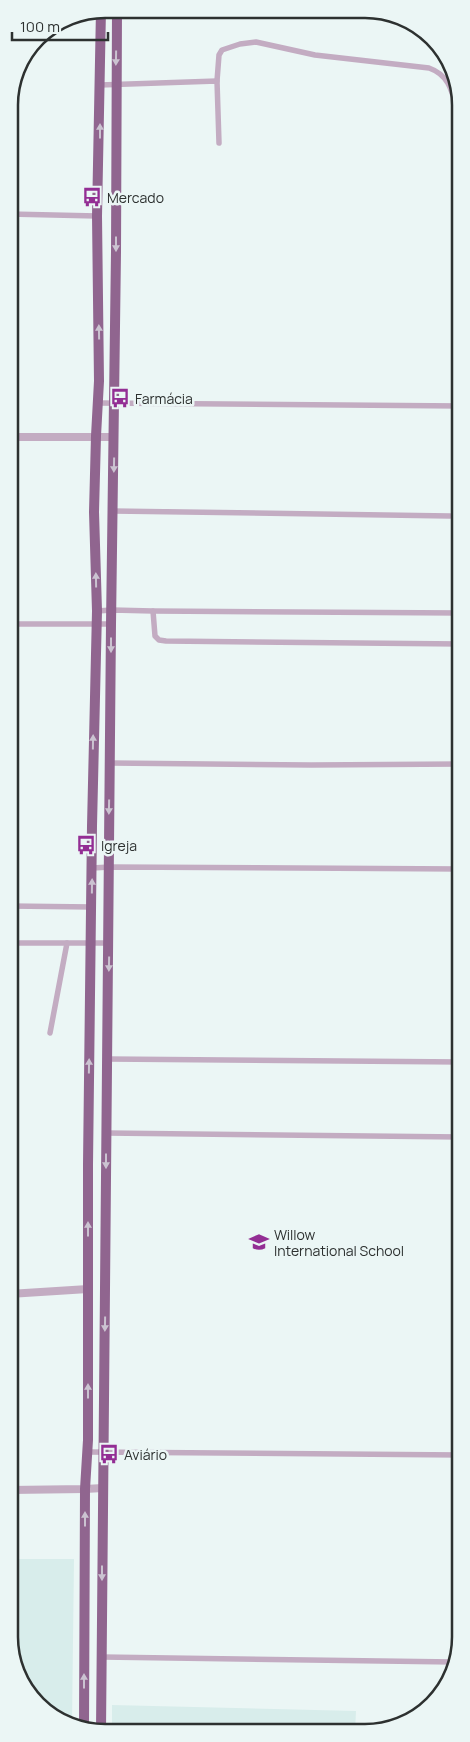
<svg xmlns="http://www.w3.org/2000/svg" width="470" height="1742" viewBox="0 0 470 1742" font-family="Manrope,sans-serif">
	<style>
		.built { fill: #d8edeb }
		.lines { fill: none; stroke-linecap: round; stroke-linejoin: round }
		.minor { stroke: #c3acc2; stroke-width: 5.5 }
		.tertiary { stroke: #c3acc2; stroke-width: 8 }
		.trunk { stroke: #90658f; stroke-width: 10 }
		.oneway { fill: #cbc3d1 }
		.labels { text-anchor: middle; dominant-baseline: central; stroke-width: 5; stroke-linejoin: round; paint-order: stroke }
		.poi-label { font-size: 14px; fill: #2d3130; stroke: #ebf6f5; text-anchor: start }
		.rim { fill: none; stroke: #2d3130; stroke-width: 2.5 }
	</style>
	<rect width="100%" height="100%" fill="#ebf6f5"/>
	<g class="built">
		<path d="M10,1559H74L72,1723L33,1701L10,1650Z"/>
		<path d="M112,1705L356,1711L355,1732L112,1731Z"/>
	</g>
	<g class="lines">
		<g class="minor">
			<path d="M89,12L117,13"/>
			<path d="M217,81L219,55L222,50L240,44L256,42L315,55L429,68C449,75 452,91 457,110"/>
			<path d="M100,85L217,81L219,143"/>
			<path d="M9,214L97,216"/>
			<path d="M98,403L461,406"/>
			<path d="M113,511L450,516"/>
			<path d="M97,611L112,610L153,611L461,613"/>
			<path d="M153,611L155,636L159,640L166,641L461,644"/>
			<path d="M9,624H111"/>
			<path d="M110,763L311,765L461,764"/>
			<path d="M92,868L110,867L461,869"/>
			<path d="M9,906L92,907"/>
			<path d="M9,943H109"/>
			<path d="M50,1033L67,943"/>
			<path d="M107,1059L461,1062"/>
			<path d="M106,1133L461,1137"/>
			<path d="M88,1452L461,1455"/>
			<path d="M102,1657L454,1662"/>
		</g>
		<g class="tertiary">
			<path d="M9,437H114"/>
			<path d="M9,1294L88,1289"/>
			<path d="M10,1490L85,1489L103,1488"/>
		</g>
		<g class="trunk">
			<path d="M84,1730L85,1489L88,1440V1164L92,826L97,611L94,512L96,436L99,381L97,216L101,9"/>
			<path d="M101,1731L111,624L116,252L117,9"/>
		</g>
	</g>
	<defs><path id="oneway-solid" d="M-6-.8H1V-3.2L6.5 0L1 3.2V.8H-6Z" transform="scale(1.25)"/></defs>
	<g class="oneway">
		<use href="#oneway-solid" transform="translate(116 58) rotate(91)"/>
		<use href="#oneway-solid" transform="translate(100 131) rotate(-90)"/>
		<use href="#oneway-solid" transform="translate(116 244) rotate(90)"/>
		<use href="#oneway-solid" transform="translate(99 332) rotate(-91)"/>
		<use href="#oneway-solid" transform="translate(114 465) rotate(91)"/>
		<use href="#oneway-solid" transform="translate(96 580) rotate(-91)"/>
		<use href="#oneway-solid" transform="translate(111 645) rotate(90)"/>
		<use href="#oneway-solid" transform="translate(93 742) rotate(-89)"/>
		<use href="#oneway-solid" transform="translate(109 807) rotate(91)"/>
		<use href="#oneway-solid" transform="translate(92 886) rotate(-89)"/>
		<use href="#oneway-solid" transform="translate(109 964) rotate(91)"/>
		<use href="#oneway-solid" transform="translate(89 1066) rotate(-89)"/>
		<use href="#oneway-solid" transform="translate(106 1161) rotate(90)"/>
		<use href="#oneway-solid" transform="translate(88 1229) rotate(-90)"/>
		<use href="#oneway-solid" transform="translate(105 1324) rotate(91)"/>
		<use href="#oneway-solid" transform="translate(88 1391) rotate(-90)"/>
		<use href="#oneway-solid" transform="translate(85 1519) rotate(-90)"/>
		<use href="#oneway-solid" transform="translate(102 1573) rotate(90)"/>
		<use href="#oneway-solid" transform="translate(84 1681) rotate(-90)"/>
	</g>
	<defs>
		<symbol id="bus-bare" viewBox="-9 -9 18 18"><path d="M-5-6H5V4H4V6H2V4H-2V6H-4V4H-5ZM-3.5-4V0h7V-4ZM-3.5 1.2v1.5H-2V1.2ZM2 1.2v1.5H3.5V1.2Z" fill="#932e94" stroke="#ebf6f5" stroke-width="2.5" paint-order="stroke"/></symbol>
		<symbol id="school-bare" viewBox="-9 -9 18 18"><path d="M0-5L7-2L0 1L-7-2ZM-4 1L0 2.5L4 1V4Q0 6-4 4Z" fill="#932e94" stroke="#ebf6f5" stroke-width="2.5" paint-order="stroke"/></symbol>
	</defs>
	<g fill-rule="evenodd">
		<use href="#bus-bare" x="78" y="183" width="28" height="28"/>
		<use href="#bus-bare" x="106" y="384" width="28" height="28"/>
		<use href="#bus-bare" x="72" y="831" width="28" height="28"/>
		<use href="#school-bare" x="245" y="1228" width="28" height="28"/>
		<use href="#bus-bare" x="95" y="1440" width="28" height="28"/>
	</g>
	<g class="labels">
		<g class="poi-label">
			<text x="107" y="197">Mercado</text>
			<text x="135" y="398">Farmácia</text>
			<text x="101" y="845">Igreja</text>
			<text x="274" y="1234">Willow<tspan x="274" dy="16">International School</tspan></text>
			<text x="124" y="1454">Aviário</text>
		</g>
	</g>
	<path d="M0 0H470V1742H0ZM105 18H365A87 87 0 0 1 452 105V1637A87 87 0 0 1 365 1724H105A87 87 0 0 1 18 1637V105A87 87 0 0 1 105 18Z" fill="#ebf6f5" fill-rule="evenodd"/>
	<path class="rim" d="M105 18H365A87 87 0 0 1 452 105V1637A87 87 0 0 1 365 1724H105A87 87 0 0 1 18 1637V105A87 87 0 0 1 105 18Z"/>
	<path d="M12 32v8h96v-8" fill="none" stroke="#2d3130" stroke-width="2.5"/>
	<text x="20" y="32" font-size="15" fill="#2d3130" stroke="#ebf6f5" stroke-width="4" paint-order="stroke">100 m</text>
</svg>
